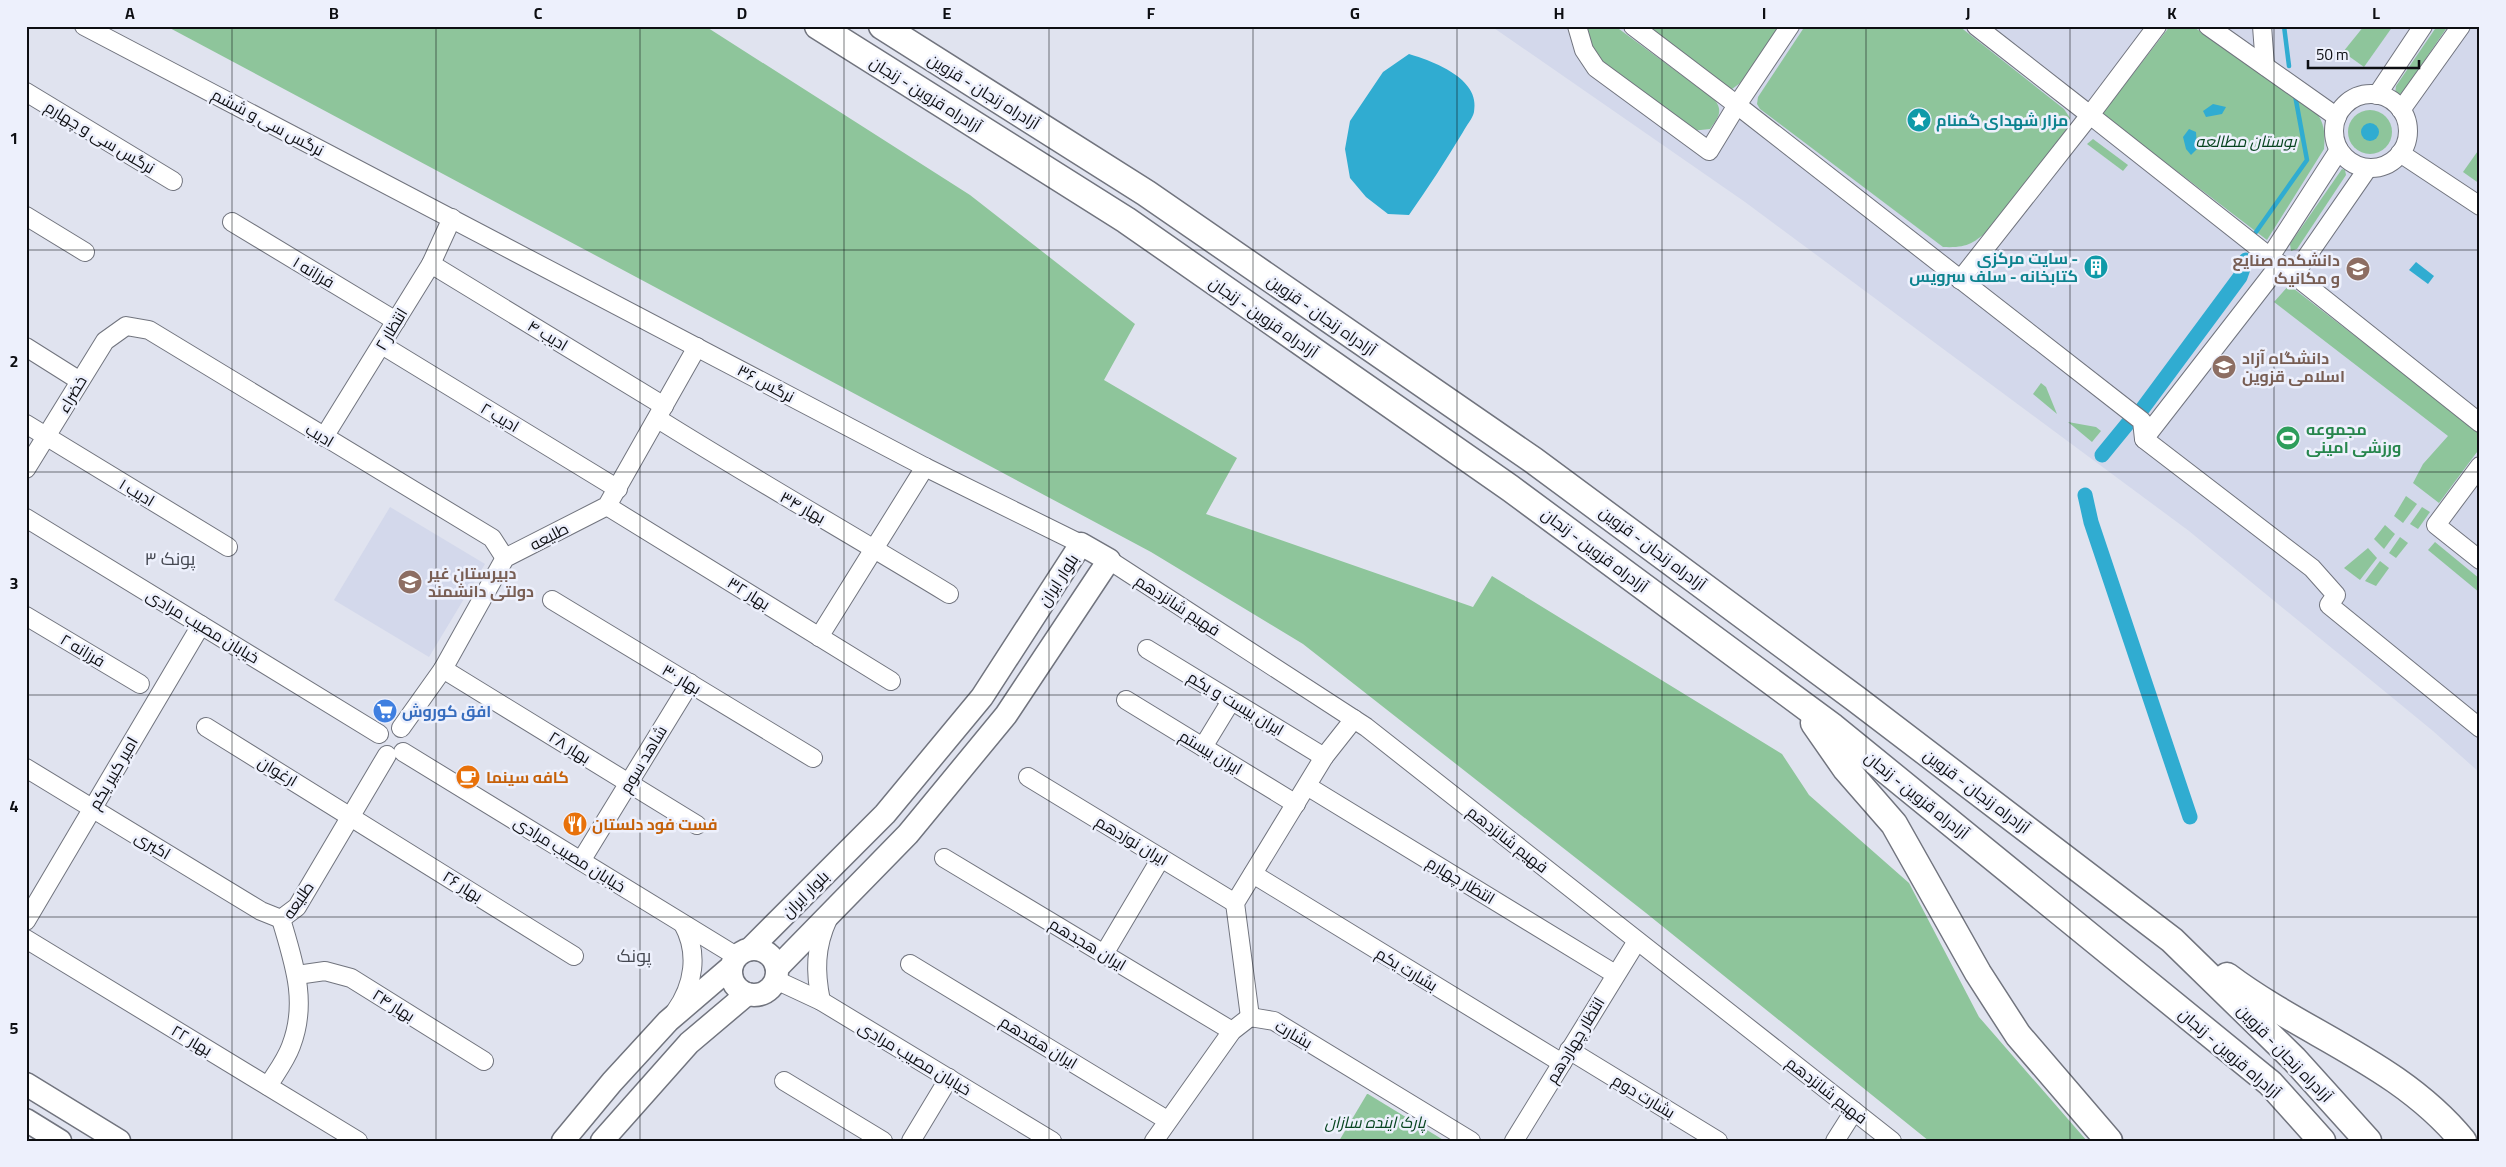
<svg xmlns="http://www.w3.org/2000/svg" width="2506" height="1167" viewBox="0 0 2506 1167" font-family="Georgia,Cairo,serif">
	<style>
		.built { fill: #d3d8eb }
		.green { fill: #8ec59b }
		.water { fill: #30acd1 }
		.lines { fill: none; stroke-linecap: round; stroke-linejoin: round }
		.stream { stroke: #30acd1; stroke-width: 4.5 }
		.canal { stroke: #30acd1; stroke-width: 15 }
		.minor-casing { stroke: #71747e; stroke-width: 20 }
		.major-casing { stroke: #71747e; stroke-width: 25 }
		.highway-casing { stroke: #71747e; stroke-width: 29 }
		.minor { stroke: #fff; stroke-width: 18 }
		.major { stroke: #fff; stroke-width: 22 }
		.highway { stroke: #fff; stroke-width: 26 }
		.grid { fill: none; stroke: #0d0e12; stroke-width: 1; stroke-opacity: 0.55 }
		.labels { text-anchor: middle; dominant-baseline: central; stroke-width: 5; stroke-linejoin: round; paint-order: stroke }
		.street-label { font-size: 16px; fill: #0d0e12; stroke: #edf0fc }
		.culture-label { font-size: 16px; font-weight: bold; fill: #0d838f; stroke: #edf0fc; text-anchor: start }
		.park-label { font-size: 16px; font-style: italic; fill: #06441f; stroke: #edf0fc }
		.education-label { font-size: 16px; font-weight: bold; fill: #785e54; stroke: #edf0fc; text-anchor: start }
		.leisure-label { font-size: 16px; font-weight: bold; fill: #27864d; stroke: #edf0fc; text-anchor: start }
		.shop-label { font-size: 16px; font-weight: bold; fill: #366cbe; stroke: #edf0fc; text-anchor: start }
		.food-label { font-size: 16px; font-weight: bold; fill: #c56008; stroke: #edf0fc; text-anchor: start }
		.neighbourhood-label { font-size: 18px; fill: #444750; stroke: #edf0fc }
		.neatline { fill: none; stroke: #0d0e12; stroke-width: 2 }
		.grid-label { font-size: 16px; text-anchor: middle; font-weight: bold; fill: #0d0e12 }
	</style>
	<rect width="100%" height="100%" fill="#e0e3ef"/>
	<g class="built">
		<path d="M1491,26H2480V773L2433,731L2189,531L1745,202Z"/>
		<path d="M390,507L485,564L429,657L334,600Z"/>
	</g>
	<g class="green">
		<path d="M166,26H705L970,195L1135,324L1104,380L1237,458L1206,514L1473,607L1492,576L1782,754L1809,795L1909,883L1979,1017L2087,1141H1929L1646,913L1303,644L1151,552Z"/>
		<path d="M1585,26H1615L1714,99C1724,111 1718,118 1710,129L1691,131L1601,61L1591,47Z"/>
		<path d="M1645,26H1780L1743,81L1732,89L1721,85Z"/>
		<path d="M1805,26H1959L2064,109L2070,118L2067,130L1991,228C1973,244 1967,248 1943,247L1760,109L1757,104L1758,97Z"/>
		<path d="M2170,26H2192L2308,101C2322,119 2326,125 2324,149L2267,240L2102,114Z"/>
		<path d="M2364,26H2393L2364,67L2343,52Z"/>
		<path d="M2437,26H2448L2403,92L2399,95L2395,94L2396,86Z"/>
		<circle cx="2370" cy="132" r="22"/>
		<path d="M2093,139L2128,165L2123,171L2087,144Z"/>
		<path d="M2480,148V184L2463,172Z"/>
		<path d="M2342,169L2345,170L2346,175L2297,249L2291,251L2290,244Z"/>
		<path d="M2289,285L2479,432L2480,448L2439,503L2413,483L2423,464L2448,436L2274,302Z"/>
		<path d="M2041,383L2046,387L2057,414L2033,394Z"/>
		<path d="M2068,422L2096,427L2101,431L2092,442Z"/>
		<path d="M2406,496L2417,504L2403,523L2394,516Z"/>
		<path d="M2422,507L2430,512L2418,529L2410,524Z"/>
		<path d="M2385,525L2395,534L2384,549L2374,539Z"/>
		<path d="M2400,537L2408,543L2396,558L2389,553Z"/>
		<path d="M2435,542L2480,579V593L2428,550Z"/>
		<path d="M2368,548L2377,558L2360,580L2344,568Z"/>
		<path d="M2380,561L2389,568L2376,586L2365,581Z"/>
		<path d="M1367,1094H1368L1445,1141H1339Z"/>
	</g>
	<g class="water">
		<path d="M1409,54C1432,61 1481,78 1474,112C1473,118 1466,126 1463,132C1446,160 1428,188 1409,215L1388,214L1366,197L1350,178L1345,149L1350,121L1383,72Z"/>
		<path d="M2213,104L2226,107L2222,114L2206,117L2203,111Z"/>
		<circle cx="2370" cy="132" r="9"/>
		<path d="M2189,129L2196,132L2197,149L2191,155L2186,149L2183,137Z"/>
		<path d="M2416,262L2434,276L2428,284L2409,270Z"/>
	</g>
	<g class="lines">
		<g class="stream">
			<path d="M2284,26L2289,66"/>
			<path d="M2256,232L2307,160L2295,95"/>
		</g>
		<g class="canal">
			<path d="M2143,408L2240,277L2246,260"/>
			<path d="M2102,455L2129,422"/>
			<path d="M2085,495L2091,522L2190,817"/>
		</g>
		<defs>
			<g id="minor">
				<path d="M84,26L925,467L1081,544"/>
				<path d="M1577,26L1584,50L1596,68L1709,151L1737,105L1633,26"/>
				<path d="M1790,26L1737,105L2142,421L2144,439L2312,568L2336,595L2329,605L2480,728"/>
				<path d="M1976,26L2090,115L2157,26"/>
				<path d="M2208,26L2337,117"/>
				<path d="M2262,26L2265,66"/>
				<path d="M26,92L173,181"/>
				<circle cx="2371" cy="131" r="37"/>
				<path d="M2377,95L2423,26"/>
				<path d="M2401,110L2461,26"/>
				<path d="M2339,150L2270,257L2294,275L2368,168"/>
				<path d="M2400,153L2480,206"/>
				<path d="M26,216L85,252"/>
				<path d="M232,222L396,321"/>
				<path d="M431,264L664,406"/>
				<path d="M2294,275L2480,423"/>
				<path d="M1960,280L2090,115L2270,257"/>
				<path d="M382,345L618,489"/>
				<path d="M26,347L80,381"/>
				<path d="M658,419C754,479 852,535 949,594"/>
				<path d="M26,424L228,547"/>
				<path d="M324,437L431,264L452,218"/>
				<path d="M2144,439L2280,264"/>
				<path d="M2480,466L2436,525L2480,560"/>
				<path d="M26,469L105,341L126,326L149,330L492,538L505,558"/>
				<path d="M607,506L891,681"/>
				<path d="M26,518L379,734"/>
				<path d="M1109,560L1366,727L1892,1141"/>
				<path d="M552,600L813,758"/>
				<path d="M26,616L140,684"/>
				<path d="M819,637L925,467"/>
				<path d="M1147,649L1324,757"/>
				<path d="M443,669L697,825"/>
				<path d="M1126,700L1296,804"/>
				<path d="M206,727L574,956"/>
				<path d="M401,728L443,669L505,558L607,506L697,347"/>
				<path d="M1203,747L1231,701"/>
				<path d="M403,752L736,956"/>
				<path d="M26,768L261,911L281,919"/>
				<path d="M1028,777L1235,903"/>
				<path d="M1307,786L1615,974"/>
				<path d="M944,858L1232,1031"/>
				<path d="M581,861L690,683"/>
				<path d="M1253,874L1562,1063"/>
				<path d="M281,919L297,907L387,755"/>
				<path d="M26,921L201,625"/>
				<path d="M26,939L358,1141"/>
				<path d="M1104,954L1161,858"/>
				<path d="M910,964L1167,1120"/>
				<path d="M297,975L325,971L351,978L484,1061"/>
				<path d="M776,980L821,1001L1052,1141"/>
				<path d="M821,1001C815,972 815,947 828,919"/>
				<path d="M675,1012C694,985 699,953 683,924"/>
				<path d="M1250,1017L1235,903L1324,757L1354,719"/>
				<path d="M1569,1050L1718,1141"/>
				<path d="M784,1081L883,1141"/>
				<path d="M268,1086C276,1073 286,1060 291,1046C308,1002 294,963 281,919"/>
				<path d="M911,1141L949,1078"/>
				<path d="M1154,1141L1232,1031L1250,1017L1274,1021L1471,1141"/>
				<path d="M1514,1141L1637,941"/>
				<path d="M1835,1141L1854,1111"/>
			</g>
			<g id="major">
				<circle cx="754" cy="972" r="23"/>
				<path d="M750,949L885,814L982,697L1081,544L1109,560L1006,715L908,834L777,968"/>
				<path d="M26,1084L119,1141"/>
				<path d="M26,1120L60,1141"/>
				<path d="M563,1141L612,1082L668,1021L731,967"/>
				<path d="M602,1141L689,1043L747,994"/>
			</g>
			<g id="highway">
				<path d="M818,26L1126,220L1510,488L1833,727L2270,1083L2322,1141"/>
				<path d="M882,26L1146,193L1533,460L1856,699L2172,940L2294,1059L2368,1141"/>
				<path d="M1814,723L1846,769L1894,824L1978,973L2018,1035L2109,1141"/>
				<path d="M2227,976C2304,1034 2400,1064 2463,1141"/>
			</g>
		</defs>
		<use href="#minor" class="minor-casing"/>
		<use href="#major" class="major-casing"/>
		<use href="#highway" class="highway-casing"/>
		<use href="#minor" class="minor"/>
		<use href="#major" class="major"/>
		<use href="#highway" class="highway"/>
	</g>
	<path class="grid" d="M232,26V1141M436,26V1141M640,26V1141M844,26V1141M1049,26V1141M1253,26V1141M1457,26V1141M1662,26V1141M1866,26V1141M2070,26V1141M2274,26V1141M26,250H2480M26,472H2480M26,695H2480M26,917H2480"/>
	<defs>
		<symbol id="sight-disc" viewBox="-11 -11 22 22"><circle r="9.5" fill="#0f9aa8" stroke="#edf0fc"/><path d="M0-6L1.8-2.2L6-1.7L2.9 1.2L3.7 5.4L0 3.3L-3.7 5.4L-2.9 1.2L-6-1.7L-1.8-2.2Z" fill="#fff"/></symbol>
		<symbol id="building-disc" viewBox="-11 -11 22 22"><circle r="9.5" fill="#0f9aa8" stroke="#edf0fc"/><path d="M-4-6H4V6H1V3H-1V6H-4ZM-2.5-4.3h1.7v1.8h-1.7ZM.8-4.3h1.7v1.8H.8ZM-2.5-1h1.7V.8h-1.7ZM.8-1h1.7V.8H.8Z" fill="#fff"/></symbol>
		<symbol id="university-disc" viewBox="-11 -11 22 22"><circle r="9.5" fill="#8d6e63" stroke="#edf0fc"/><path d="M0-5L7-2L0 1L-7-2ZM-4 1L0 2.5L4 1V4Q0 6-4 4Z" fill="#fff"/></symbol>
		<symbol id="stadium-disc" viewBox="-11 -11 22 22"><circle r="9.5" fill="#2e9e5b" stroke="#edf0fc"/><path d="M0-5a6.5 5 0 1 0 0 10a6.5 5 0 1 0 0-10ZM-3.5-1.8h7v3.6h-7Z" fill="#fff"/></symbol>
		<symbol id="school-disc" viewBox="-11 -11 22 22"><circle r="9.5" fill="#8d6e63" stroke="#edf0fc"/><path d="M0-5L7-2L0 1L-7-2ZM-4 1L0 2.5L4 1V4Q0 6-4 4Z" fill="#fff"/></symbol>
		<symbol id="supermarket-disc" viewBox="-11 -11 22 22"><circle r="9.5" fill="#3f7fe0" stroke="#edf0fc"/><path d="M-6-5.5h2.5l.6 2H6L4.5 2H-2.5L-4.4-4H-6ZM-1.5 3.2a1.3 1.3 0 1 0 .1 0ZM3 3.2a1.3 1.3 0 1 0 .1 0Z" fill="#fff"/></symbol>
		<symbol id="cafe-disc" viewBox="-11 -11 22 22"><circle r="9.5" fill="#e8710a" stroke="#edf0fc"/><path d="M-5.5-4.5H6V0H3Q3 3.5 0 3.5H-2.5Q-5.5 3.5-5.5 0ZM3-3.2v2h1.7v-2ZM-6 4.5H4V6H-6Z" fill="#fff"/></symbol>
		<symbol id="restaurant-disc" viewBox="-11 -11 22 22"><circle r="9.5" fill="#e8710a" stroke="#edf0fc"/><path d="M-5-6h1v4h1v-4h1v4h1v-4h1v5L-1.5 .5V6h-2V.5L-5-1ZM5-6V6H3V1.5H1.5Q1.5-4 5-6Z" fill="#fff"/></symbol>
	</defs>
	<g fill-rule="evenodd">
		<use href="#sight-disc" x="1905" y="106" width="28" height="28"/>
		<use href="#building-disc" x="2082" y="253" width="28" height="28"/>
		<use href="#university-disc" x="2344" y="255" width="28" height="28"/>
		<use href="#university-disc" x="2210" y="353" width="28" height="28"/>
		<use href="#stadium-disc" x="2274" y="424" width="28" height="28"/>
		<use href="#school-disc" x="396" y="568" width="28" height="28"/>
		<use href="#supermarket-disc" x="371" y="697" width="28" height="28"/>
		<use href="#cafe-disc" x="454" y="763" width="28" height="28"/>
		<use href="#restaurant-disc" x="561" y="810" width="28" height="28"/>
	</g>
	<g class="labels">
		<g class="street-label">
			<text transform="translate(984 91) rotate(32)">آزادراه زنجان - قزوین</text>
			<text transform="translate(926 94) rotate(32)">آزادراه قزوین - زنجان</text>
			<text transform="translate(268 122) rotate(28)">نرگس سی و ششم</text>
			<text transform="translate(100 137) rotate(31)">نرگس سی و چهارم</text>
			<text transform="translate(314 272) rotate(31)">فرزانه ۱</text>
			<text transform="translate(1322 315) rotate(35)">آزادراه زنجان - قزوین</text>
			<text transform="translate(1264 317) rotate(35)">آزادراه قزوین - زنجان</text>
			<text transform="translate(391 329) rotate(-59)">انتظار ۲</text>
			<text transform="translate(548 335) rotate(31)">ادیب ۴</text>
			<text transform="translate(766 383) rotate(28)">نرگس ۳۶</text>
			<text transform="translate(72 394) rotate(-59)">خضراء</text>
			<text transform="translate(500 417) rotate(31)">ادیب ۲</text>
			<text transform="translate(320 435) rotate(31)">ادیب</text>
			<text transform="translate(137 492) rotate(31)">ادیب ۱</text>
			<text transform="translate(803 507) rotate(29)">بهار ۳۴</text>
			<text transform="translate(549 536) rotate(-27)">طلیعه</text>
			<text transform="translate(1653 548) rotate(37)">آزادراه زنجان - قزوین</text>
			<text transform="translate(1595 550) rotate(37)">آزادراه قزوین - زنجان</text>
			<text transform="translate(1058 580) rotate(-57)">بلوار ایران</text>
			<text transform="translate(749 593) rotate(32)">بهار ۳۲</text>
			<text transform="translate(1178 605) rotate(33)">فهیم شانزدهم</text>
			<text transform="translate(203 626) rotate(31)">خیابان مصیب مرادی</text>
			<text transform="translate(83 650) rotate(31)">فرزانه ۲</text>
			<text transform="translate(682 679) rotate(31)">بهار ۳۰</text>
			<text transform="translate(1236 703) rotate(31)">ایران بیست و یکم</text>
			<text transform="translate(570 747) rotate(32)">بهار ۲۸</text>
			<text transform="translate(1211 752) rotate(31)">ایران بیستم</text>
			<text transform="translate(643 759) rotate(-59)">شاهد سوم</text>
			<text transform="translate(278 771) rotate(31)">ارغوان</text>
			<text transform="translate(113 773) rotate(-60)">امیر کبیر یکم</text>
			<text transform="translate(1977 791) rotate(37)">آزادراه زنجان - قزوین</text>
			<text transform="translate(1917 795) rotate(39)">آزادراه قزوین - زنجان</text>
			<text transform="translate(1508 839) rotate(38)">فهیم شانزدهم</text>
			<text transform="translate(1132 840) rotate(31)">ایران نوزدهم</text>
			<text transform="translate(153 845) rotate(31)">اکبری</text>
			<text transform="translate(570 854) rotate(32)">خیابان مصیب مرادی</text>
			<text transform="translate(1461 880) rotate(31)">انتظار چهارم</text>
			<text transform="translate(463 886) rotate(32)">بهار ۲۶</text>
			<text transform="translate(805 894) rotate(-45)">بلوار ایران</text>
			<text transform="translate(298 900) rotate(-55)">طلیعه</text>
			<text transform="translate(1088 944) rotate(31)">ایران هجدهم</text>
			<text transform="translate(1407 969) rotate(31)">بشارت یکم</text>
			<text transform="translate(394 1005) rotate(32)">بهار ۲۴</text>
			<text transform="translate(1294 1034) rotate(30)">بشارت</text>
			<text transform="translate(192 1040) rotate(31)">بهار ۲۲</text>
			<text transform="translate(1575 1040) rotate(-59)">انتظار چهاردهم</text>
			<text transform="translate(1039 1042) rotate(31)">ایران هفدهم</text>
			<text transform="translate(2230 1053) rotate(41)">آزادراه قزوین - زنجان</text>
			<text transform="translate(2285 1053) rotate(46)">آزادراه زنجان - قزوین</text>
			<text transform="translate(915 1058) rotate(31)">خیابان مصیب مرادی</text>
			<text transform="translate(1827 1090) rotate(38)">فهیم شانزدهم</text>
			<text transform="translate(1644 1096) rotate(31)">بشارت دوم</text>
		</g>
		<g class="culture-label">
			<text x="1936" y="120">مزار شهدای گمنام</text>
			<text x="2078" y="258" text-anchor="end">سایت مرکزی -<tspan x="2078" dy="18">کتابخانه - سلف سرویس</tspan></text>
		</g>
		<g class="park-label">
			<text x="2246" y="141">بوستان مطالعه</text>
			<text x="1375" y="1122">پارک اینده سازان</text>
		</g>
		<g class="education-label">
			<text x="2340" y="260" text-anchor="end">دانشکده صنایع<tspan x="2340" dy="18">و مکانیک</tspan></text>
			<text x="2242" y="358">دانشگاه آزاد<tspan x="2242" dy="18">اسلامی قزوین</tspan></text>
			<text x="428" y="573">دبیرستان غیر<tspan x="428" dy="18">دولتی دانشمند</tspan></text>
		</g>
		<g class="leisure-label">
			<text x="2306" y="429">مجموعه<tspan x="2306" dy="18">ورزشی امینی</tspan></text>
		</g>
		<g class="shop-label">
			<text x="402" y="711">افق کوروش</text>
		</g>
		<g class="food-label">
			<text x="486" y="777">کافه سینما</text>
			<text x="592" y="824">فست فود دلستان</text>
		</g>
		<g class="neighbourhood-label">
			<text x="170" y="558">پونک ۳</text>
			<text x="634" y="955">پونک</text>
		</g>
	</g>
	<rect width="2506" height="1167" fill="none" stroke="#edf0fc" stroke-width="55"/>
	<path d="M2308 60v8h111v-8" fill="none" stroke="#0d0e12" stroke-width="2.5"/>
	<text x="2316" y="60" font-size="15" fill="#0d0e12" stroke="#edf0fc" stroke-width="4" paint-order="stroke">50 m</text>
	<rect x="28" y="28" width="2450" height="1112" class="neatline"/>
	<g class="grid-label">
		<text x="130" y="19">A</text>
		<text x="334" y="19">B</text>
		<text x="538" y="19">C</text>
		<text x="742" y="19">D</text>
		<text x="947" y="19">E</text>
		<text x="1151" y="19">F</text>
		<text x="1355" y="19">G</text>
		<text x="1559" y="19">H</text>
		<text x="1764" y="19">I</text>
		<text x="1968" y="19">J</text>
		<text x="2172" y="19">K</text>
		<text x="2376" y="19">L</text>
		<text x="14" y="144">1</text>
		<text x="14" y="367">2</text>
		<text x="14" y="589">3</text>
		<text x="14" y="812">4</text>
		<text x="14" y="1034">5</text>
	</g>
</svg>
